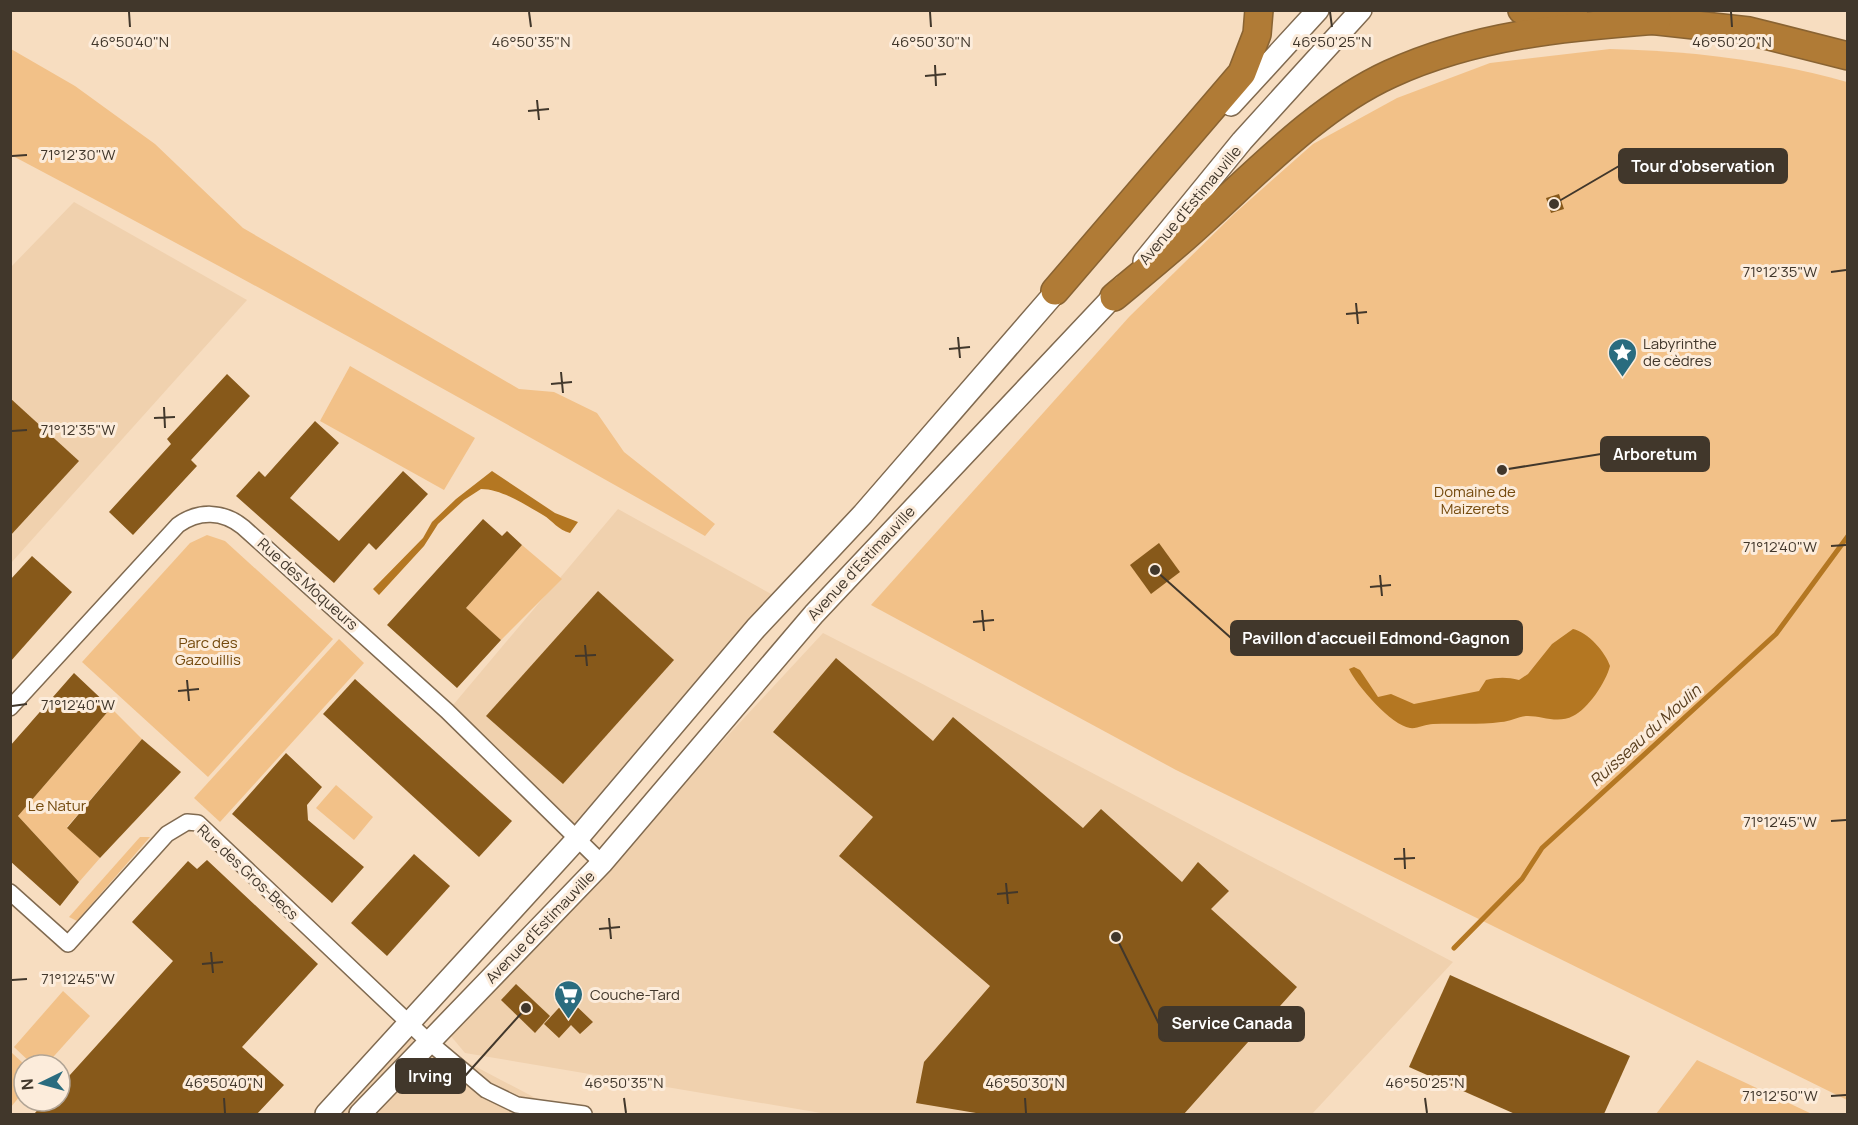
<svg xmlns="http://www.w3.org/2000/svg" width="1858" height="1125" viewBox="0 0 1858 1125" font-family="Manrope,sans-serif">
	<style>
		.built { fill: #f0d1ae }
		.green { fill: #f2c188 }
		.water { fill: #b47722 }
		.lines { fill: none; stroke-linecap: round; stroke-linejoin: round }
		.stream { stroke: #b47722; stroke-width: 5 }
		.building { fill: #87591a }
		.minor-casing { stroke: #806a50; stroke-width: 18 }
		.secondary-casing { stroke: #806a50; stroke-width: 24 }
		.motorway-casing { stroke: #896332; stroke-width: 30 }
		.minor { stroke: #fff; stroke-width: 15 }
		.secondary { stroke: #fff; stroke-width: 21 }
		.motorway { stroke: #b07b36; stroke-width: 27 }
		.ticks { fill: none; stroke: #41372b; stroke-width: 2 }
		.labels { text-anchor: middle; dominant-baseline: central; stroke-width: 6; stroke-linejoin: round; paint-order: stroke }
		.street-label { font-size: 15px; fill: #41372b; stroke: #fcecdb }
		.poi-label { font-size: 15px; fill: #41372b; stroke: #fcecdb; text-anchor: start }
		.park-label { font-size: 15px; fill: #744a0d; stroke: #fcecdb }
		.water-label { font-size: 16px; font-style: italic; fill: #583d1c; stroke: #fcecdb }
		.ticks-label { font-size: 15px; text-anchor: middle; fill: #41372b; stroke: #fcecdb; stroke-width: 6; stroke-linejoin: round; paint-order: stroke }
		.leader { fill: none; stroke: #41372b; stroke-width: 2 }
		.callout-dot { fill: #41372b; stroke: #fcecdb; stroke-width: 2 }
		.callout { fill: #41372b; stroke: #41372b; stroke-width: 2 }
		.callout-label { font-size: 16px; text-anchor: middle; font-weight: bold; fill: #fff }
	</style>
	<rect width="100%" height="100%" fill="#f7ddc0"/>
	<g class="built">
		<path d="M74,202L247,300L11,563V267Z"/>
		<path d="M618,509L773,595L578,838L448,711Z"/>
		<path d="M823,633L913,679L1453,962L1312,1114H827L465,1053L450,1035Z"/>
		<path d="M410,1024L429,1042L560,1111L584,1114H326Z"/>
	</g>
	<g class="green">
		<path d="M11,49L75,86L155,144L243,228L519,389L554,392L597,413L624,452L715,524L705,536C475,405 244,278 11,155Z"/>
		<path d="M1610,49C1692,51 1768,60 1847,82V1100L1176,770L871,605L1129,317L1234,214L1313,144L1397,98L1490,63Z"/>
		<path d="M350,366L475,438L444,490L320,421Z"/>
		<path d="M207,535L225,541L333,639L208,777L82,662L190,543Z"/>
		<path d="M522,545L562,579L501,640L478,619L451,625Z"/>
		<path d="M339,639L364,663L220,822L194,798Z"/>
		<path d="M111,708L142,739L67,827L100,858L79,882L18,816Z"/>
		<path d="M336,785L373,817L354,840L316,808Z"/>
		<path d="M140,837H150L77,921L69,917Z"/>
		<path d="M63,991L90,1016L46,1065H33L14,1047Z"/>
		<path d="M11,1052L25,1065L24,1091L11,1107Z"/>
		<path d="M1697,1060L1812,1114H1813H1656Z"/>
	</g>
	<g class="water">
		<path d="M492,471L555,513L578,522L570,533C558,530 553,521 543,515C525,505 502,489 481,489L464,500L438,524L424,546L379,595L373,589L423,538L432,522L456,499Z"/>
		<path d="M1573,629C1588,632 1606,653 1610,666C1606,682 1588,709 1573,716C1558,724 1542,716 1528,716C1519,716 1510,722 1501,722C1479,725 1455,723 1433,724C1426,724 1417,729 1410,728C1391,725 1357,686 1349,669L1354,667L1360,670L1378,697L1391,694L1414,704L1479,691L1486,680C1498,677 1507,677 1519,680L1528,674L1552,644Z"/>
	</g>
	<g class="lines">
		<path class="stream" d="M1454,948L1522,879L1542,848L1776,634L1848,536"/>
	</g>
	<g class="building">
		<path d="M1559,194L1564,209L1551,213L1546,198Z"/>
		<path d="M227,374L250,396L191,460L197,466L133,535L109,512L171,444L167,439Z"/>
		<path d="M10,398L79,461L10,536Z"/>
		<path d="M315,421L339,443L290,498L339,541L403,471L428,494L376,550L369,543L334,583L236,496L259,471L265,477Z"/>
		<path d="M483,519L502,536L507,531L522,545L466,608L501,640L457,688L387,625Z"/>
		<path d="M1159,543L1180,572L1151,594L1130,565Z"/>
		<path d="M32,556L72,592L10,662V580Z"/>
		<path d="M598,591L674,660L563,784L486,716Z"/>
		<path d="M836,658L933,741L953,717L1083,828L1101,809L1182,882L1198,862L1229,891L1211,909L1297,987L1184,1114H982L916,1103L924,1062L990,986L839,856L873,817L773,732Z"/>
		<path d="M74,673L111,708L18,816L79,882L60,906L10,861V746Z"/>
		<path d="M355,679L512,821L479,857L323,714Z"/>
		<path d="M142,739L181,772L100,858L67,828Z"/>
		<path d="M286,753L322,787L307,805L308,820L364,867L332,903L232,814Z"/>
		<path d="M414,854L450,886L387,956L351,923Z"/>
		<path d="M207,860L318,964L242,1047L284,1085L257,1114H34L46,1101H60V1086L173,961L132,922L188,861L197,869Z"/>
		<path d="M1450,975L1630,1056L1604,1114H1515L1409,1067Z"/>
		<path d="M516,984L550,1016L535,1033L501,1000Z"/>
		<path d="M568,998L593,1022L580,1034L571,1025L559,1038L544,1024Z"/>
	</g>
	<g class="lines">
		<defs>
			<g id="minor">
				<path d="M10,708L178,525C199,510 223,511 243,527L447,711L602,863"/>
				<path d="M10,892L68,944L167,834L187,822L198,823L429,1042L486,1090L517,1105L584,1114"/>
			</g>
			<g id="secondary">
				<path d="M1231,105L1318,10"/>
				<path d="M1144,261L1242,141L1361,10"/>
				<path d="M326,1114L578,838L756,628L863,514L1066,280"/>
				<path d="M360,1114L602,863L814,614L1124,285"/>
			</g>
			<g id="motorway">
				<path d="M1522,10L1574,15"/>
				<path d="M1640,19L1749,31L1848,56"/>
				<path d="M1055,291L1242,73L1257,34L1259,10"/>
				<path d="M1114,297C1144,272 1175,247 1204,220C1260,169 1320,106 1390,74C1475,35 1565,27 1657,20"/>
			</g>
		</defs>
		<use href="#minor" class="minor-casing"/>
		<use href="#secondary" class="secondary-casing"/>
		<use href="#motorway" class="motorway-casing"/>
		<use href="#minor" class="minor"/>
		<use href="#secondary" class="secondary"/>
		<use href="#motorway" class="motorway"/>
	</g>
	<path class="ticks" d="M129,12L130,27M529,12L531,27M930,12L931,27M1330,12L1332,27M1731,12L1732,27M935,65L936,86M925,76L946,74M537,100L539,120M528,111L549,109M12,156L27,155M1831,272L1846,270M1356,303L1358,324M1346,314L1367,312M958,337L960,358M949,349L970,347M561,372L563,393M551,384L572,382M164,407L165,428M154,418L175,417M12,431L27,430M1831,546L1846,545M1380,575L1382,596M1370,587L1391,585M982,610L984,631M973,622L994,620M585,645L587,666M575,656L596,655M187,680L189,701M178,691L199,689M12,706L27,704M1831,821L1846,820M1404,848L1405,869M1394,859L1415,858M1006,883L1008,904M997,894L1018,892M609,918L611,939M599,929L620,927M211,952L213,973M202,964L223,962M12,980L27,979M1831,1096L1846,1095M224,1098L225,1113M624,1098L626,1113M1025,1098L1026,1113M1425,1098L1427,1113"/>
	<defs>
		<symbol id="sight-pin" viewBox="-11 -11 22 30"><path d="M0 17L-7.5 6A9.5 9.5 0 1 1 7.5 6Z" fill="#2a6c7f" stroke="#fcecdb"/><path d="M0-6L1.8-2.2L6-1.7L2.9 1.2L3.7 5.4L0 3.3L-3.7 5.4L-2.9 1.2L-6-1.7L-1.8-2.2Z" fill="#fff"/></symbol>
		<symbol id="supermarket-pin" viewBox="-11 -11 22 30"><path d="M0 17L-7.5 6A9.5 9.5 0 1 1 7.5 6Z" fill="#2a6c7f" stroke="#fcecdb"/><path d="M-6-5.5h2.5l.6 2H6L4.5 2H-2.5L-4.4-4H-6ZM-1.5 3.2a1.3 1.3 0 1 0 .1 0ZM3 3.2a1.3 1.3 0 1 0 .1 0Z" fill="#fff"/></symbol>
	</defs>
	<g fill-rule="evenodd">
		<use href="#sight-pin" x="1606" y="336" width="33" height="45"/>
		<use href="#supermarket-pin" x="552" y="978" width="33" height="45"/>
	</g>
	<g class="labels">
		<g class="street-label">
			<text transform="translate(1190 205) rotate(-50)">Avenue d'Estimauville</text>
			<text transform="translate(861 563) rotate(-47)">Avenue d'Estimauville</text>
			<text transform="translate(308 584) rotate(42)">Rue des Moqueurs</text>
			<text transform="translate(248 872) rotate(43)">Rue des Gros-Becs</text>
			<text transform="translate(540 927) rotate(-46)">Avenue d'Estimauville</text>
		</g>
		<g class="poi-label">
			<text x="1643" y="343">Labyrinthe<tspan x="1643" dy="17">de cèdres</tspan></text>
			<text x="590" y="994">Couche-Tard</text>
		</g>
		<g class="park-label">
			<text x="1475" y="491">Domaine de<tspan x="1475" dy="17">Maizerets</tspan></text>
			<text x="208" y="642">Parc des<tspan x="208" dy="17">Gazouillis</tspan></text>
			<text x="57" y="805">Le Natur</text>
		</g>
		<g class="water-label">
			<text transform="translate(1645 735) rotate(-42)">Ruisseau du Moulin</text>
		</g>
	</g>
	<g class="ticks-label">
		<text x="130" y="47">46°50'40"N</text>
		<text x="531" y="47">46°50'35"N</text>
		<text x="931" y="47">46°50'30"N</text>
		<text x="1332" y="47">46°50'25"N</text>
		<text x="1732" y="47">46°50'20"N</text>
		<text x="78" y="160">71°12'30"W</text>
		<text x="1780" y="277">71°12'35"W</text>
		<text x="78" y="435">71°12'35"W</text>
		<text x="1780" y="552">71°12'40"W</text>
		<text x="78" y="710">71°12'40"W</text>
		<text x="1780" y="827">71°12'45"W</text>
		<text x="78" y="984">71°12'45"W</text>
		<text x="224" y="1088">46°50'40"N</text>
		<text x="624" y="1088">46°50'35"N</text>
		<text x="1025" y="1088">46°50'30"N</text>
		<text x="1425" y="1088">46°50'25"N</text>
		<text x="1780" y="1101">71°12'50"W</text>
	</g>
	<path class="leader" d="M1554 204L1619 166M1502 470L1601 454M1155 570L1231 638M1116 937L1159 1024M526 1008L465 1076"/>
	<g class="callout-dot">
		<circle cx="1554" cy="204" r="6"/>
		<circle cx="1502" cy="470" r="6"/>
		<circle cx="1155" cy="570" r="6"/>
		<circle cx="1116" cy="937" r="6"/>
		<circle cx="526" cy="1008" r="6"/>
	</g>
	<g class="callout">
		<rect x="1619" y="149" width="168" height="34" rx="6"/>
		<rect x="1601" y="437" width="108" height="34" rx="6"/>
		<rect x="1231" y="621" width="291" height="34" rx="6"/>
		<rect x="1159" y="1007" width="145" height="34" rx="6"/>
		<rect x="396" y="1059" width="69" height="34" rx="6"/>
	</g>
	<g class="callout-label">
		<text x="1703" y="172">Tour d'observation</text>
		<text x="1655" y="460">Arboretum</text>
		<text x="1376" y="644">Pavillon d'accueil Edmond-Gagnon</text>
		<text x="1232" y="1029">Service Canada</text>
		<text x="430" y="1082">Irving</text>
	</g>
	<rect width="1858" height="1125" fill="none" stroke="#41372b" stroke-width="24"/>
	<g transform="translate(42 1083) rotate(265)"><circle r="28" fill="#fcecdb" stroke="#b1a495" stroke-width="1.5"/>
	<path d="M0-4.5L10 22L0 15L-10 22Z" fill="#2a6c7f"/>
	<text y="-9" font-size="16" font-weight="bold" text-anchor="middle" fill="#41372b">N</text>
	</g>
</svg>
